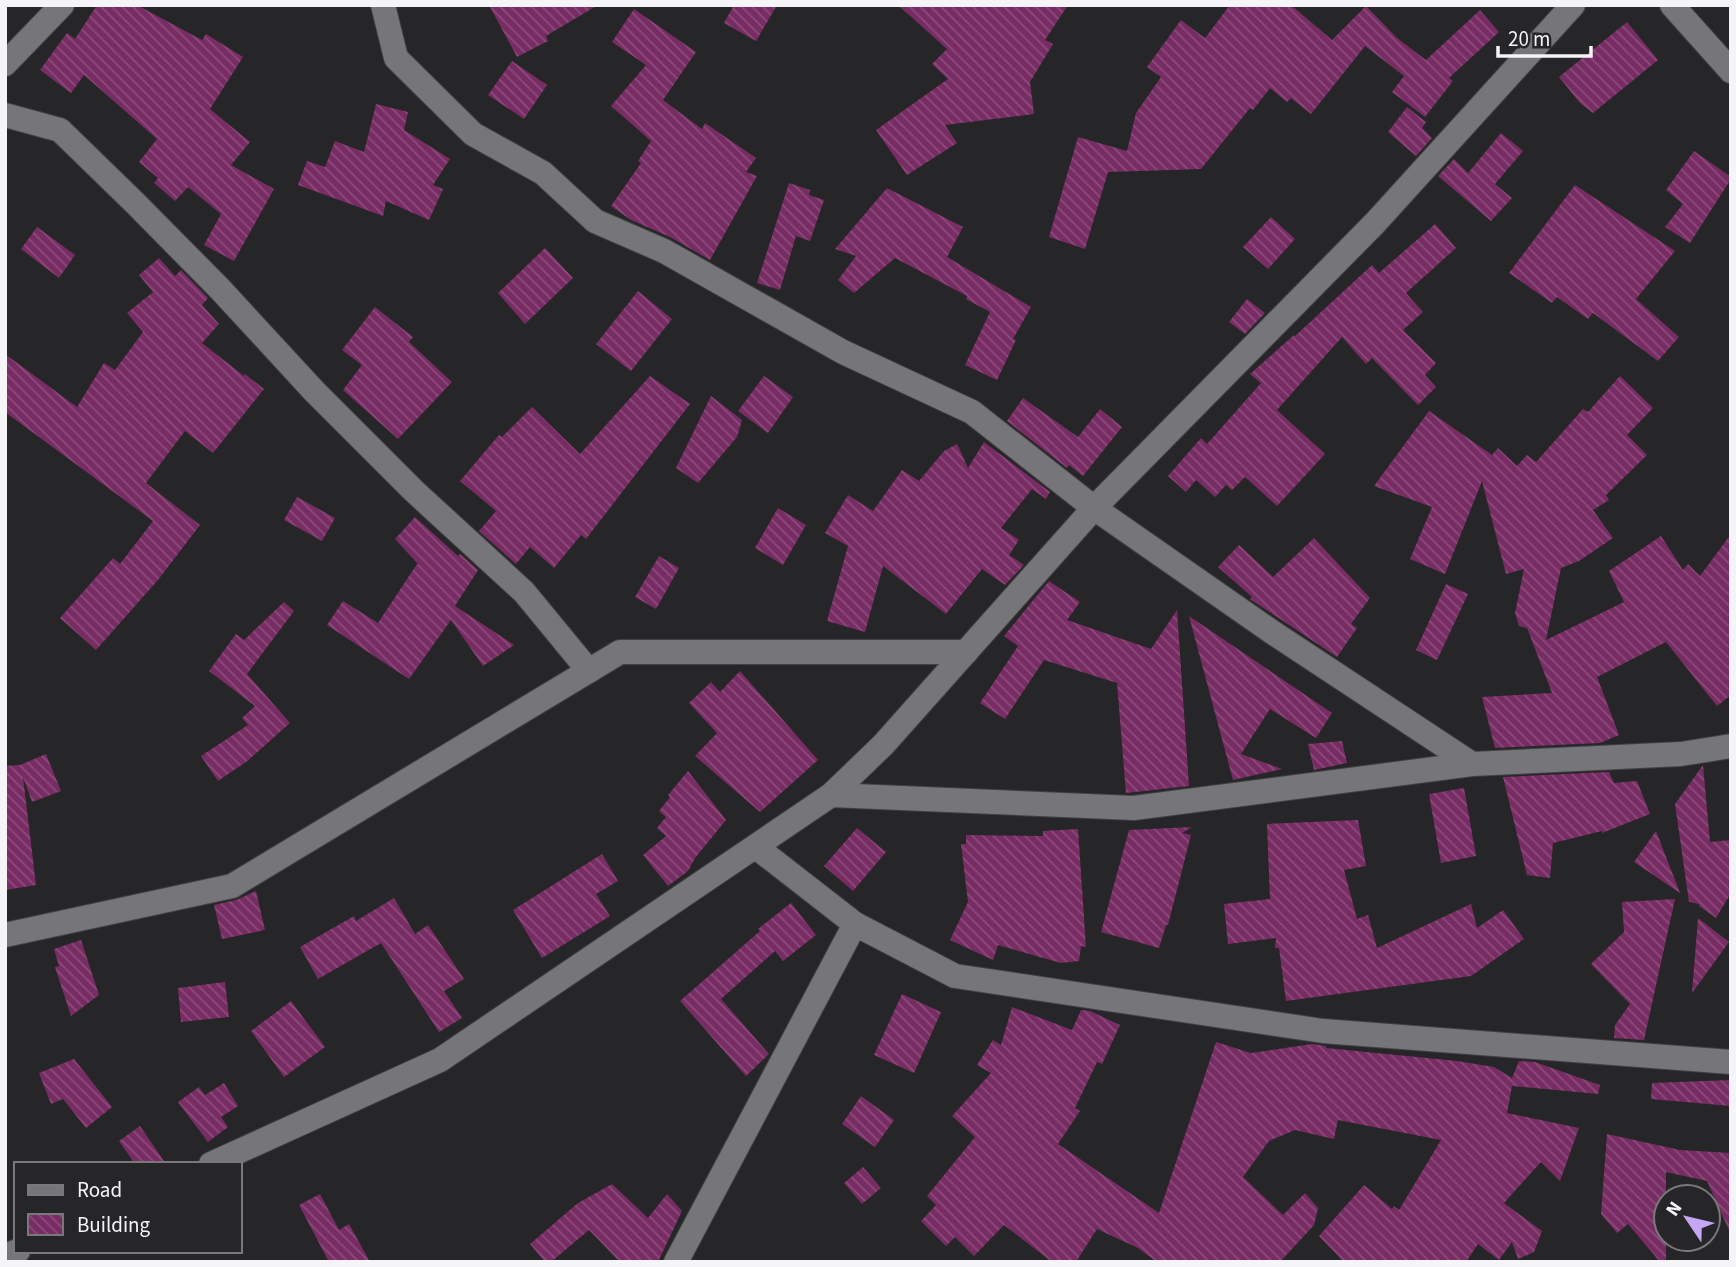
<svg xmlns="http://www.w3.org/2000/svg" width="1736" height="1267" viewBox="0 0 1736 1267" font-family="'Source Sans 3',sans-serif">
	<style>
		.building { fill: url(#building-back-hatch) }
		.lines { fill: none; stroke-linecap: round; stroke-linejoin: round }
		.minor-casing { stroke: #424143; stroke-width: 26 }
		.minor { stroke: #767579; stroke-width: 24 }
	</style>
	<defs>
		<pattern id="building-back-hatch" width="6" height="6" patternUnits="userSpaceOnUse" patternTransform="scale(1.75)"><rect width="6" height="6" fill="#782c64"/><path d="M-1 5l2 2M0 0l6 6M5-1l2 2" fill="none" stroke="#8c4b7b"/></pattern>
	</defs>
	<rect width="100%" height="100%" fill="#262528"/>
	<g class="building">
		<path d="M97,5H137L202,40L206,34L243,57L210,109L250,142L231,165L274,189L234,261L204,245L221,214L188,187L175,201L154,183L158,178L139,162L157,139L84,75L71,93L40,70L67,33L75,39Z"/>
		<path d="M489,5H598L546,36L548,41L517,57Z"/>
		<path d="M734,5H777L756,41L724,23Z"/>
		<path d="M898,5H1068L1045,40L1053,44L1030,82L1034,114L945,125L957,143L907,175L876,130L948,79L932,64L947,49Z"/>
		<path d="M1230,5H1291L1332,40L1366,6L1397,38L1426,60L1480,10L1499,32L1449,78L1453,81L1425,117L1392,92L1404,76L1365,46L1311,114L1291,98L1287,102L1270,88L1253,110L1250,108L1201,169L1108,172L1085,249L1049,237L1078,137L1127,151L1136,113L1161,77L1147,67L1181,20L1205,38Z"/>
		<path d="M634,9L696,52L663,100L702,129L705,123L756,158L746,172L757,176L710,260L670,237L631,220L611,206L641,163L638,161L651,141L611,106L646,65L612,42Z"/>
		<path d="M1627,22L1658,60L1593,113L1580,103L1559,77Z"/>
		<path d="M512,61L547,85L524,119L488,95Z"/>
		<path d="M376,104L408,112L404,130L450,159L433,185L443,189L429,220L386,201L383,216L298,185L307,161L325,167L335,141L364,152Z"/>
		<path d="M1407,107L1426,122L1422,128L1432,138L1416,156L1388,132Z"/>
		<path d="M1501,133L1523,151L1495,184L1512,198L1491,221L1438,176L1454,159L1468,173Z"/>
		<path d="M1694,151L1731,177V179L1690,243L1665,227L1683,204L1666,190Z"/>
		<path d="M789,183L810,190L809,195L824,200L810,241L796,236L780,290L757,283Z"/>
		<path d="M1575,185L1675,251L1636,299L1679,337L1658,361L1593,313L1588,319L1557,297L1552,303L1509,273Z"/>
		<path d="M887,188L963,227L947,257L1031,307L1013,339L1016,340L997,380L965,365L990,312L966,299L967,296L895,258L854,293L838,280L856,256L835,249Z"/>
		<path d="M1271,217L1295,239L1268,269L1243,247Z"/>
		<path d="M1435,224L1456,248L1406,293L1423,312L1403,330L1436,363L1425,375L1436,387L1418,405L1372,358L1366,364L1342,337L1277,410L1325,454L1277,506L1245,477L1232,490L1226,485L1215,497L1196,480L1186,492L1168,476L1201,438L1207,444L1261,383L1250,374L1294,335L1295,336L1372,265L1379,273Z"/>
		<path d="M37,227L75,255L59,278L21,249Z"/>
		<path d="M545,248L573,278L525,324L498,293Z"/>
		<path d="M159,258L175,276L181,270L208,298L202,305L219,324L202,343L244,376L245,374L264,389L213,453L185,431L146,483L200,525L158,580L96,650L60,618L113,558L120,564L153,521L5,412V354L77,407L104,363L115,370L143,332L127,313L153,292L139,275Z"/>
		<path d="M638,291L672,319L631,371L596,344Z"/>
		<path d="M1247,299L1265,313L1245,334L1229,322Z"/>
		<path d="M375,307L413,337L409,342L452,382L398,439L343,390L362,365L342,350Z"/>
		<path d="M650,376L690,404L586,539L581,535L554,568L530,547L516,564L479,531L496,511L460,481L499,435L502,437L532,407L580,454Z"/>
		<path d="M764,376L793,397L768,433L738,411Z"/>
		<path d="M1620,376L1653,408L1627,435L1647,455L1606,495L1609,500L1593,510L1613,538L1579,561L1561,568L1546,640L1624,602L1609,571L1661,536L1683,570L1688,564L1700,576L1731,534V695L1717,706L1666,642L1597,677L1619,735L1600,743L1495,748L1482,697L1552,693L1527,628L1519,626L1515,613L1524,569L1506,574L1482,481L1445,574L1410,559L1432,507L1374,486L1429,411L1492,455L1498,448L1517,466L1527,455L1536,462L1583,409L1588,412Z"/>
		<path d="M711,396L742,420L737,437L698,483L676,468Z"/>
		<path d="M1023,398L1078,437L1100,409L1122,427L1083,476L1069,465L1067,468L1007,421Z"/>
		<path d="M984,442L1050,492L1046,499L1032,489L1001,528L1019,540L1009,555L1024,565L1005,585L982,569L946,614L883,566L865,632L827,621L848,546L825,533L848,495L873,511L902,470L919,481L944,451L957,444L968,468Z"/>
		<path d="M297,497L335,518L322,541L284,520Z"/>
		<path d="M778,508L806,525L783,565L755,548Z"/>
		<path d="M415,517L458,556L460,554L478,570L455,606L514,645L483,666L451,620L409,679L327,625L343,601L378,623L417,564L419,565L395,539Z"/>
		<path d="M1314,538L1370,598L1351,624L1357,628L1337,657L1250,599L1252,597L1218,567L1239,545L1273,577Z"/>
		<path d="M659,556L679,568L656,609L635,597Z"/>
		<path d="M1049,581L1080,602L1067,620L1151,649L1177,610L1189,786L1126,793L1117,683L1044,660L1005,719L980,703L1018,646L1004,636Z"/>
		<path d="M1446,584L1468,594L1437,660L1416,650Z"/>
		<path d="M284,602L294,611L247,674L290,723L246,762L218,781L201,756L248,725L242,718L255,706L209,671L236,634L244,640Z"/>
		<path d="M1189,616L1332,713L1316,738L1270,709L1241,754L1282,769L1233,780Z"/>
		<path d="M740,671L818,760L760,812L695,756L717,733L689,703L711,682L720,692Z"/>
		<path d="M1342,741L1347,763L1314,770L1308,744Z"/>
		<path d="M46,754L61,791L32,802L23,777L36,885L5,890V766L20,765Z"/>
		<path d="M1703,765L1710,842L1731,840V893L1716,918L1699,906V904L1689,902L1675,804Z"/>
		<path d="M688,771L726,820L695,858L688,871L668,886L643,855L666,836L657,828L666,817L659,811L670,797L668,795Z"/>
		<path d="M1609,772L1614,783L1637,781L1650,814L1602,833V831L1553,843L1550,878L1527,875L1503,777Z"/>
		<path d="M1464,788L1476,856L1441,863L1429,794Z"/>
		<path d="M1358,820L1366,866L1344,870L1357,919L1368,915L1377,948L1471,904L1477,928L1503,910L1524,939L1471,976L1286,1001L1279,948H1275L1276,938L1228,944L1224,904L1270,899L1267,824Z"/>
		<path d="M1192,827L1182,833L1191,835L1168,925H1166L1159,948L1101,932L1129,830Z"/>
		<path d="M857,828L886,852L853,891L824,866Z"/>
		<path d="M1078,829L1086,947L1081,946L1079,961L1061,963L998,945L993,960L950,940L968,902L961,844H966V835L1043,836V831Z"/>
		<path d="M1656,831L1680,893L1634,862Z"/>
		<path d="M602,854L618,881L596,894L610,916L542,958L513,910Z"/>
		<path d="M256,891L265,930L222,939L214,905L236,900Z"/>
		<path d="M394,898L415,934L428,925L464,979L444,991L462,1018L439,1032L381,943L318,979L300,947L354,916L356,921Z"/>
		<path d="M1675,899L1644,1040L1614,1038L1615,1025L1630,1004L1591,964L1624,932L1622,902Z"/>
		<path d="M791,903L816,935L783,961L775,951L721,999L769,1054L746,1076L680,1001L760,931L758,929Z"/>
		<path d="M1698,918L1729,942L1692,993Z"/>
		<path d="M81,940L99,995L71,1016L55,967L59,966L54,949Z"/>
		<path d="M225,982L229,1017L181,1022L178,988Z"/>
		<path d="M902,994L941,1012L914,1073L874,1055Z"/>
		<path d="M291,1001L325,1047L284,1077L251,1031Z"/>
		<path d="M1012,1007L1072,1030L1081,1010L1090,1011L1120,1025L1102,1064L1097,1062L1075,1108L1080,1111L1058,1144L1159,1213L1216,1042L1251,1053L1312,1044L1326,1046V1048L1457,1061L1494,1067L1512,1078L1519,1061L1535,1062L1600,1085L1598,1094L1512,1086L1507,1113L1579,1128L1560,1181L1541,1162L1504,1203L1542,1231L1534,1252L1518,1259L1512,1242L1499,1260L1478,1244L1466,1262H1344L1319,1236L1364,1185L1392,1209L1394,1206L1399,1210L1441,1140L1338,1120L1334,1139L1295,1130L1269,1141L1243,1177L1283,1215L1305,1193L1318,1208L1314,1225L1280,1262H1157L1138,1248L1097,1229L1076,1262H1052L1004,1225L974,1256L955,1237L946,1246L921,1221L936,1205L927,1196L975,1137L952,1116L991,1073L977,1065L993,1040L1001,1045Z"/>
		<path d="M74,1059L112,1107L86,1128L63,1099L51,1104L39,1073Z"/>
		<path d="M1731,1080V1106L1651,1099L1652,1083Z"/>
		<path d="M224,1083L238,1106L221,1117L228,1127L208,1142L178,1102L199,1087L205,1095Z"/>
		<path d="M861,1096L894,1120L875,1147L842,1124Z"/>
		<path d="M140,1126L166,1164H135L119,1141Z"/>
		<path d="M1607,1134L1680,1150L1731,1153V1235L1707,1181L1666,1172V1262H1660L1628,1224L1617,1233L1601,1214Z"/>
		<path d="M863,1167L881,1188L862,1204L844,1183Z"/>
		<path d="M612,1184L648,1218L667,1194L682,1211L658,1262H620L589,1230L551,1262H545L530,1244L578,1203Z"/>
		<path d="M320,1194L339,1230L349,1224L370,1262H329L299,1205Z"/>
	</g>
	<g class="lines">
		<defs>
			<g id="minor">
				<path d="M383,5L396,58L473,134L543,173L595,221L664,251L843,352L972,412L1094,508L1272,632L1472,764"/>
				<path d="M1672,5L1731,71"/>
				<path d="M5,64L62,5"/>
				<path d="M5,115L60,130L135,203L220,289L314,391L414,491L524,592L589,671"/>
				<path d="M831,795L1134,808L1472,764L1681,754L1731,746"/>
				<path d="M756,847L855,924L955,976L1323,1031L1731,1062"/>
				<path d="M5,935L232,886L620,652H966"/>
				<path d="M211,1164L440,1060L831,795L883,745L1094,508L1375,223L1573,5"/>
				<path d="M5,1256L18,1251"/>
				<path d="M676,1262L855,924"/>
			</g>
		</defs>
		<use href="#minor" class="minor-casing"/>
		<use href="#minor" class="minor"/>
	</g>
	<rect width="1736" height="1267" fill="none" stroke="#f5f4f6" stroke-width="14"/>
	<rect x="14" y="1162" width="228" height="91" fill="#262528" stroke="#79787a" stroke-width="2"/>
	<rect x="28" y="1185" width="35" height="10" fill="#767579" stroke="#79787a" stroke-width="2"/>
	<text x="77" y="1197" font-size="21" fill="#f5f4f6">Road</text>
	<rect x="28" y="1214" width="35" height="21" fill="url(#building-back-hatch)" stroke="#79787a" stroke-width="2"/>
	<text x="77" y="1232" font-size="21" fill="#f5f4f6">Building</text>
	<g transform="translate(1687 1218) rotate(305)"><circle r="33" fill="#262528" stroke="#79787a" stroke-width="2"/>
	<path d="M0-5L12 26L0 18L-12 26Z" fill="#c4a7f2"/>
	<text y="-10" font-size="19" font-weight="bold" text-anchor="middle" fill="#f5f4f6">N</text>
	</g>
	<path d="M1498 46v10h93v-10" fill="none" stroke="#f5f4f6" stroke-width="3.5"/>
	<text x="1508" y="46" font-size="21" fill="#f5f4f6" stroke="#262528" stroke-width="5" paint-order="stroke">20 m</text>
</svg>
